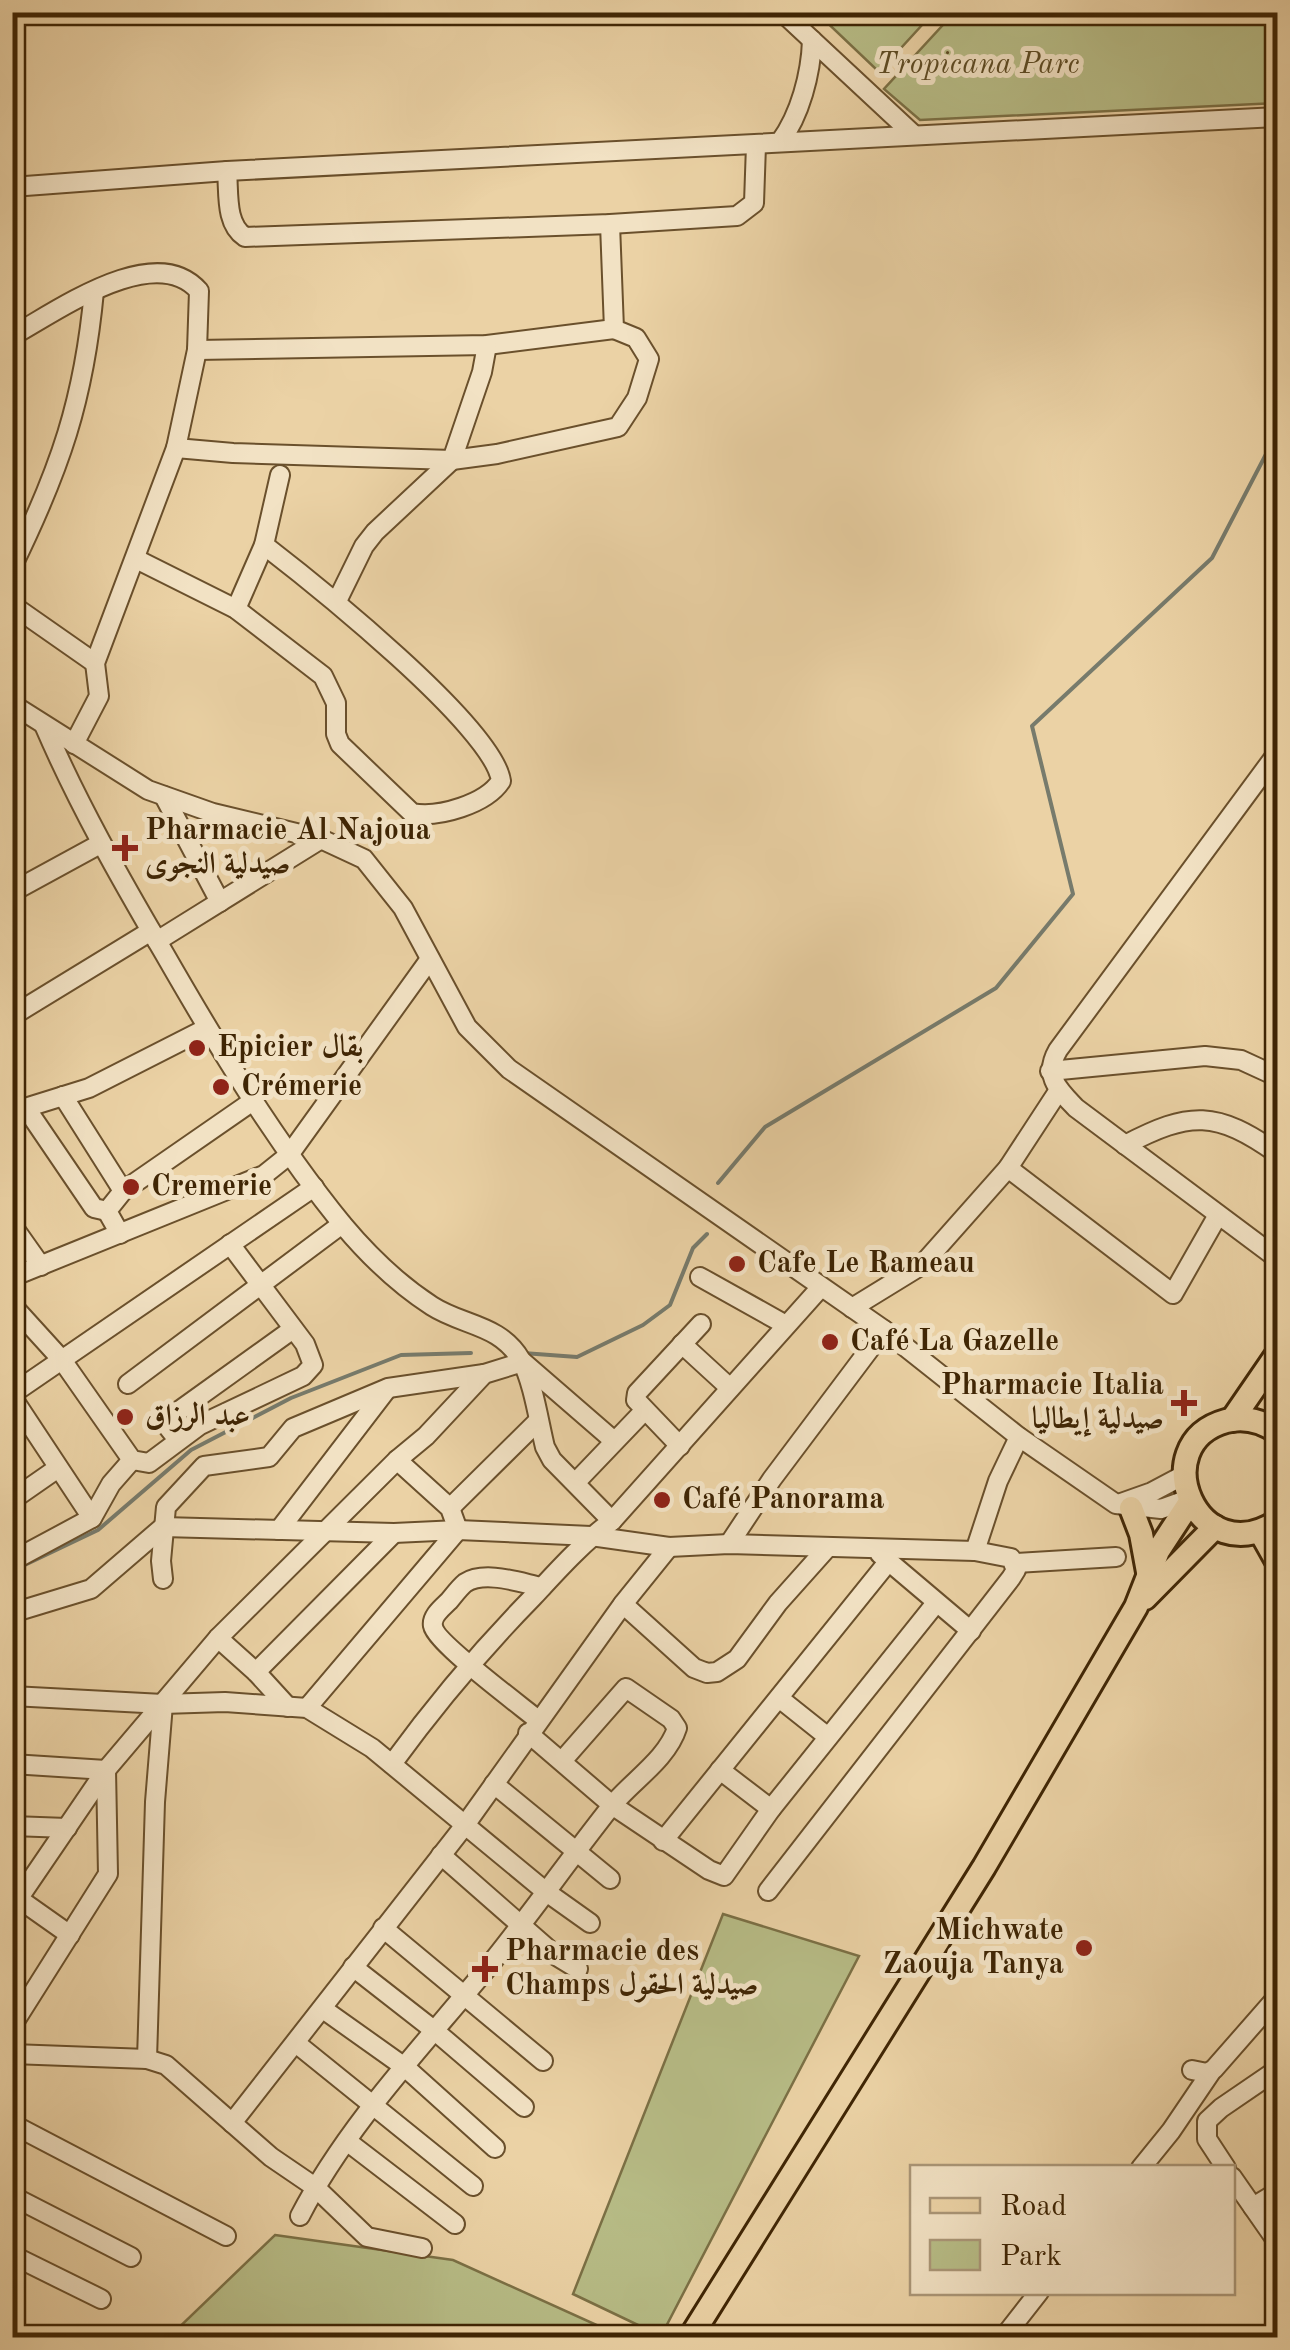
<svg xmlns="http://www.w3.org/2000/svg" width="1290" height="2350" viewBox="0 0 1290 2350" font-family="'Old Standard TT',Amiri,serif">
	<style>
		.green { fill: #b7bc86; stroke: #7b7045; stroke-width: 2.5 }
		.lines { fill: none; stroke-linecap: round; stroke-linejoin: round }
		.stream { stroke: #777b6c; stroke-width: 4 }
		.minor-casing { stroke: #6a502c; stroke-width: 22 }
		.major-casing { stroke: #3f2504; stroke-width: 28 }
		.minor { stroke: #f2e2c4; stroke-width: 18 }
		.major { stroke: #ebd2a5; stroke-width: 22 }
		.poi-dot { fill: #8f2418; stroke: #f2e2c4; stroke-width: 4 }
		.labels { text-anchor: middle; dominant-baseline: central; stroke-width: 10; stroke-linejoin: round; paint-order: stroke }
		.park-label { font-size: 30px; font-style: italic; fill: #5d4b24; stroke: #f2e2c4 }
		.poi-label { font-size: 30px; font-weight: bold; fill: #3f2504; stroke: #f2e2c4; text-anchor: start }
	</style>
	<rect width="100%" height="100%" fill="#ebd2a5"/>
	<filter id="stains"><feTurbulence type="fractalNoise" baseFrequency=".002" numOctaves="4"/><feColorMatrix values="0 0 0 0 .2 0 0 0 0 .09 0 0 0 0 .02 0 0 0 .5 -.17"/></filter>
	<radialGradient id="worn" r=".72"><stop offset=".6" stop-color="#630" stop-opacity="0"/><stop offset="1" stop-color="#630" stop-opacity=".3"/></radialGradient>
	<g class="green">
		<path d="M817,13H933L879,72Z"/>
		<path d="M954,13H1277V103L920,120L884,89Z"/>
		<path d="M723,1914L859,1956L661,2336L573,2294Z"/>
		<path d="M275,2235L453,2260L623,2337L168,2338Z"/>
	</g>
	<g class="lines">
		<g class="stream">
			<path d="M718,1183L765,1127L996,988L1073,894L1032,726L1212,558L1278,431"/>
			<path d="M523,1353L577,1357L643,1325L670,1305L693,1248L707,1234"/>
			<path d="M12,1571L98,1530L191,1450L291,1398L401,1355L471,1353"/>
		</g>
		<defs>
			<g id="minor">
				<path d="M782,12L914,135"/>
				<path d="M780,142C800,115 811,74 812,40"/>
				<path d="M227,171C229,193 225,224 245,237L610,224L737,216L754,203L756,145"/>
				<path d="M12,187L227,171L1278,117"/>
				<path d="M12,336C56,312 155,240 199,291L197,350L176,448L95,663L99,696L74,744"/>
				<path d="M197,350L487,345L614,329"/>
				<path d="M176,448L233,453L452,460L497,454L618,427L637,398L649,359L636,338L614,329L610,224"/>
				<path d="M136,559L236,609L323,676L336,703V734L340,744L412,813C439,818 486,804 501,781C494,727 312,582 264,545"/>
				<path d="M12,567C60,469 84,400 94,291"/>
				<path d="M337,601L364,546L375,532L452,460L482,372L487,345"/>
				<path d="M12,605L95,663"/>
				<path d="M236,609L264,545L280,475"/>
				<path d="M12,704L148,790L213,813L321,839L364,859L403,908L467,1027L509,1069L884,1330L1019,1437L1116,1504L1161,1509L1189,1499"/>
				<path d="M44,725C78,804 120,878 164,953C218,1047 274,1140 343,1225C369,1256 398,1284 432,1306C463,1326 500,1324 521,1360C533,1381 539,1423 545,1447L552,1460L612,1521C582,1543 558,1570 533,1597C482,1649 435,1705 392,1764"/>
				<path d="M1278,752L1058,1050C1043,1076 1058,1089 1076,1108L1278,1259"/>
				<path d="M164,796L220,902"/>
				<path d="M12,892L100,844"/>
				<path d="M157,941L321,839"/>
				<path d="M12,1016L151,931"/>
				<path d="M1050,1071L1205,1056L1241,1060L1278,1077"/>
				<path d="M63,1096L123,1191"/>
				<path d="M26,1108L94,1208L107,1211"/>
				<path d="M12,1112L89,1088L207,1028"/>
				<path d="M1125,1145C1190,1111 1216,1110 1278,1154"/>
				<path d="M1008,1168L1173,1294L1218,1215"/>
				<path d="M12,1225L41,1266"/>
				<path d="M120,1234L107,1211L123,1191L253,1101"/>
				<path d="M12,1277L264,1175L289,1155L430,959"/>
				<path d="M700,1277L786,1325"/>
				<path d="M12,1305L62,1360L132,1460L149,1463L200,1425L303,1376L313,1365L305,1344L230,1244"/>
				<path d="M852,1308L922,1265L1008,1168L1059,1090"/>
				<path d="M682,1344L730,1388"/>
				<path d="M128,1384L342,1224"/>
				<path d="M12,1394L314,1187"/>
				<path d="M12,1397L92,1518"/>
				<path d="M178,1440L167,1426L169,1418L293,1329"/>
				<path d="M680,1446L636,1400L637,1393L701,1324"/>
				<path d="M576,1482L644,1411"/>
				<path d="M12,1500L58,1468"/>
				<path d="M1121,1503L1152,1492L1184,1475"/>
				<path d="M450,1508L538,1421"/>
				<path d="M612,1521L821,1287"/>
				<path d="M279,1530L387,1389"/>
				<path d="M729,1544L772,1479L884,1330"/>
				<path d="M975,1551L998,1481L1019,1437"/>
				<path d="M880,1554L971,1631"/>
				<path d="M12,1561L92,1518L111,1484L132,1460"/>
				<path d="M1016,1563L1116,1557"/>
				<path d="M163,1579L161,1561L166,1507L204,1466L269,1457L293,1428L388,1388L484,1374"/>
				<path d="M623,1604L694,1668L707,1673L717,1672L737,1659L778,1603L828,1547"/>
				<path d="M12,1613L91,1589L163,1527L394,1533L458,1530L591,1536L669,1547L729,1544L975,1551L1011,1558L1016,1570L1011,1578L768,1891"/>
				<path d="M218,1638L256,1672L288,1707"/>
				<path d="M256,1672L394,1533"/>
				<path d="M12,1696L163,1704L225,1702L307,1708L372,1748L545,1891L590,1923"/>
				<path d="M779,1698L828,1737"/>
				<path d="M307,1708L458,1530L450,1508L397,1460"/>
				<path d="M538,1720C521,1706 435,1642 433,1626C431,1616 443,1607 449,1601C454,1595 460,1587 465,1583C485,1570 521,1583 542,1587"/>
				<path d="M528,1733L612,1805L709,1870L724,1876L771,1809L936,1603"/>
				<path d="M12,1764L106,1770L108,1874L12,2026"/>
				<path d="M720,1770L771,1809"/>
				<path d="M494,1784L610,1879"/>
				<path d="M12,1826L67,1828"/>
				<path d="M663,1841L888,1562"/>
				<path d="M441,1855L555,1955L578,1969"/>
				<path d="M12,1898L19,1899L70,1935"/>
				<path d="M12,1908L106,1770L218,1638L397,1460L426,1436L484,1374L523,1362L613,1440"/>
				<path d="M383,1928L543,2061"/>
				<path d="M353,1967L435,2031L524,2107"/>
				<path d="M323,2009L406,2068L495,2148"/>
				<path d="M297,2044L473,2186"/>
				<path d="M12,2054L147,2059L166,2065L271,2157L315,2187L367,2237L422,2248"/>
				<path d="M147,2059L155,1802L163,1704"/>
				<path d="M1192,2070L1207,2073L1214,2069L1278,1996"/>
				<path d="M232,2123L465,1825L623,1604L669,1547"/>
				<path d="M12,2124L226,2236"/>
				<path d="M348,2142L455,2224"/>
				<path d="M1141,2168L1171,2131L1211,2072"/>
				<path d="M1226,2168L1207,2139V2121L1221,2108L1278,2069"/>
				<path d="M1232,2177L1278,2243"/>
				<path d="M12,2196L131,2257"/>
				<path d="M1253,2207L1278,2192"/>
				<path d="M300,2216C347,2125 423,2046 488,1967C530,1915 568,1861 609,1809C629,1783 667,1760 677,1728L671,1719L626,1688L562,1761"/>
				<path d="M12,2255L101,2299"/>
				<path d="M12,2331L25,2338"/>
				<path d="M1003,2338L1039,2292"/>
			</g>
			<g id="major">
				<path d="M1232,1420L1278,1353"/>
				<path d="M1278,1432C1262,1421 1245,1416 1226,1421C1143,1444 1198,1575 1278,1521"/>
				<path d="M1131,1508L1141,1534L1148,1572"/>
				<path d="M1260,1531L1278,1563"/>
				<path d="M1145,1598L1215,1527"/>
				<path d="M690,2338L984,1867L1136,1607L1158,1551L1190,1502"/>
			</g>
		</defs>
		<use href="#minor" class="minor-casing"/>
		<use href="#major" class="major-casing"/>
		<use href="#minor" class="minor"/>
		<use href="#major" class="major"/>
	</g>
	<g class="poi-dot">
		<path d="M120 833h10v10h10v10h-10v10h-10v-10h-10v-10h10z"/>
		<circle cx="197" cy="1048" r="10"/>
		<circle cx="221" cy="1087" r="10"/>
		<circle cx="131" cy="1187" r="10"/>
		<circle cx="737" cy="1264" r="10"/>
		<circle cx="830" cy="1342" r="10"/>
		<path d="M1179 1388h10v10h10v10h-10v10h-10v-10h-10v-10h10z"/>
		<circle cx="125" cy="1417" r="10"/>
		<circle cx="662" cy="1500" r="10"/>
		<circle cx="1084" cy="1948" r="10"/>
		<path d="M480 1954h10v10h10v10h-10v10h-10v-10h-10v-10h10z"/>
	</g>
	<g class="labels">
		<g class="park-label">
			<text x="978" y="65">Tropicana Parc</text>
		</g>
		<g class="poi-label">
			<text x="145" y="831">Pharmacie Al Najoua<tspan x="145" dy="34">صيدلية النجوى</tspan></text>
			<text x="217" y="1048">Epicier بقال</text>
			<text x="241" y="1087">Crémerie</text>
			<text x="151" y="1187">Cremerie</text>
			<text x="757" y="1264">Cafe Le Rameau</text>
			<text x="850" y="1342">Café La Gazelle</text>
			<text x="1164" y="1386" text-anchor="end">Pharmacie Italia<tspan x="1164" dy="34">صيدلية إيطاليا</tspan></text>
			<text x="145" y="1417">عبد الرزاق</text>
			<text x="682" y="1500">Café Panorama</text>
			<text x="1064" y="1931" text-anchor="end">Michwate<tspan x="1064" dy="34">Zaouja Tanya</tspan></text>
			<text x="505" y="1952">Pharmacie des<tspan x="505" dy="34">Champs صيدلية الحقول</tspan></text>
		</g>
	</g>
	<rect width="1290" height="2350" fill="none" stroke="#ebd2a5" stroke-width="50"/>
	<rect x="15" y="15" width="1260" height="2320" fill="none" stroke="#3f2504" stroke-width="5"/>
	<rect x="25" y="25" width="1240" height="2300" fill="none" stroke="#3f2504" stroke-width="2.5"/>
	<rect x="910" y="2165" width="325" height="130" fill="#f2e2c4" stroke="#aa9677" stroke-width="2.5"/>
	<rect x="930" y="2198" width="50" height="15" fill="#ebd2a5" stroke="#aa9677" stroke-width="2.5"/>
	<text x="1000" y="2215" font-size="30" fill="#3f2504">Road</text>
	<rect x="930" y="2240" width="50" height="30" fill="#b7bc86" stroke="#aa9677" stroke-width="2.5"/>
	<text x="1000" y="2265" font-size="30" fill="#3f2504">Park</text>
	<rect width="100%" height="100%" filter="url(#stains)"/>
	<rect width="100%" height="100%" fill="url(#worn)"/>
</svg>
